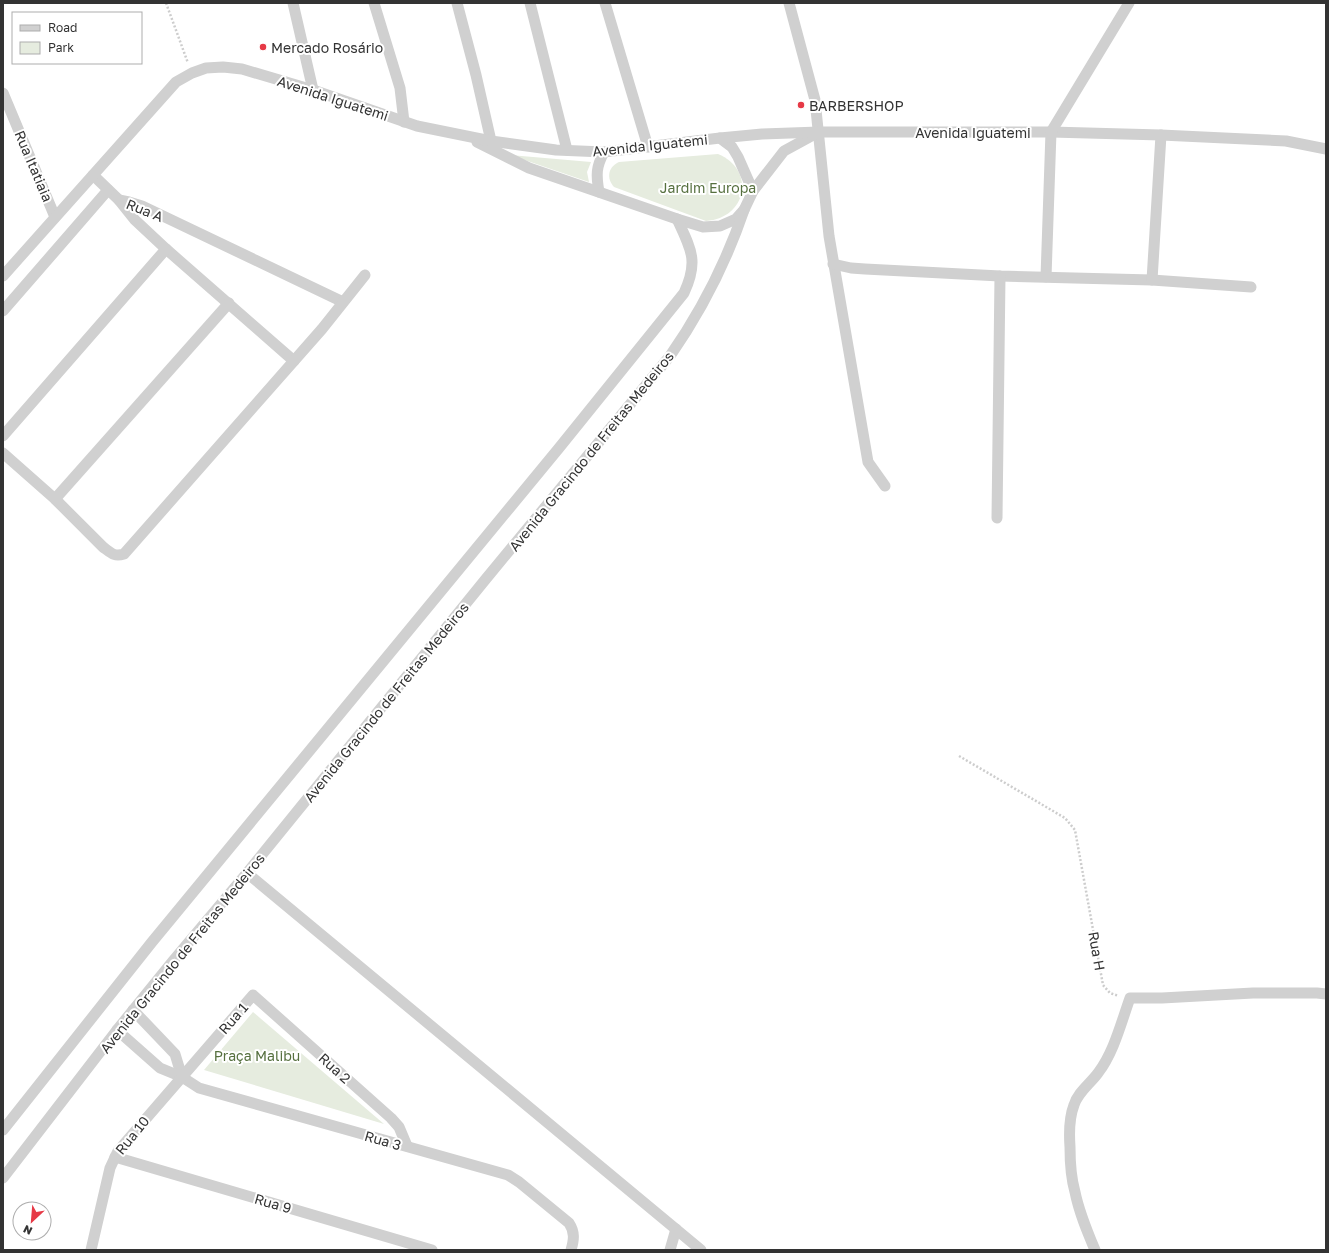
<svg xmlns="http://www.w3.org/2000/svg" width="1329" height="1253" viewBox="0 0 1329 1253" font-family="'Golos Text',sans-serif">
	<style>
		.green { fill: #e6ecdf }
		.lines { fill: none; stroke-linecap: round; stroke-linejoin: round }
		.path { stroke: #cdcdcd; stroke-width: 2.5; stroke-dasharray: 2 2; stroke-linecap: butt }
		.minor { stroke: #d0d0d0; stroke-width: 11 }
		.poi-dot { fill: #e63946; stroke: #fff; stroke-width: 1.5 }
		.labels { text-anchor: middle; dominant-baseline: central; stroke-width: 4; stroke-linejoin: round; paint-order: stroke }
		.poi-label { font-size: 14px; fill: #333; stroke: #fff; text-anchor: start }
		.street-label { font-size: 14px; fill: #333; stroke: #fff }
		.park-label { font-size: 14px; fill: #56703f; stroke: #fff }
	</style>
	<rect width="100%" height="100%" fill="#fff"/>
	<g class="green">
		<path d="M718,154C756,170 747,218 706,221L614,187C606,178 608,167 619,162Z"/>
		<path d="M510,155L591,162L587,172L589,182Z"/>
		<path d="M253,1012L384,1124L204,1070Z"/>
	</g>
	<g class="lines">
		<g class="path">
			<path d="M166,3L188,63"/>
			<path d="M959,756L1065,818L1075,830L1103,985L1110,993L1119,996"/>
		</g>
		<g class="minor">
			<path d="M293,3L313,90"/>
			<path d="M374,3L400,88L404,122"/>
			<path d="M457,3L476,75L491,141"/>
			<path d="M530,3L567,150"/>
			<path d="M605,3L648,147"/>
			<path d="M789,3L815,100L829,236L868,462L885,486"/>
			<path d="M3,93L55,217"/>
			<path d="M720,138L732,147L738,157L753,191"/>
			<path d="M477,142L529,168L677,219L703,227L720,226L736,219L744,210L753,191L784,151L817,133"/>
			<path d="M93,175L119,200L135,220L166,249L294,361"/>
			<path d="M599,192C596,175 596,167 604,152"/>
			<path d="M119,200L129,202L142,206L343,302"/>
			<path d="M833,264L851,268L865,269L1000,276L1152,280L1251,287"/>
			<path d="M3,276L176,82L192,73L206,68L223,67L242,69L313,90L417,126L491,141L556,150L604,152L720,138L762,134L819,132H1051L1161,135L1286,141L1326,149"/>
			<path d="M1046,277L1051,132L1129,3"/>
			<path d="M1152,280L1161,135"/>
			<path d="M3,311L108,190"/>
			<path d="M3,436L166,249"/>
			<path d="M3,453L55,499L103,547C111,553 114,557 124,554L322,329L365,275"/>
			<path d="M55,499L229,303"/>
			<path d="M997,518L1000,276"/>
			<path d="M247,873L701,1250"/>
			<path d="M133,1010L175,1054L182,1077"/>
			<path d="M117,1030L160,1068L182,1077L199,1088L508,1175L519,1182L569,1223C575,1232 574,1240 571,1250"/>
			<path d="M3,1130L152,942L559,448L684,293C699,261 691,249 677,219"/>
			<path d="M115,1157L432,1250"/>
			<path d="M3,1178L117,1030L173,961L247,873L485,580L670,356C702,310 726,263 744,210"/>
			<path d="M91,1250L110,1168L118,1151L253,995L391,1118L399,1127L407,1146"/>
			<path d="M670,1250L676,1229"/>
			<path d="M1095,1250C1087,1231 1079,1212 1075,1192C1071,1178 1070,1162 1070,1147C1069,1133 1069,1118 1074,1105C1078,1092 1090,1084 1098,1073C1114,1052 1121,1023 1130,998H1162L1253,993H1317L1326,994"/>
		</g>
	</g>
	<g class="poi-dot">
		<circle cx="263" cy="47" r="4"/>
		<circle cx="801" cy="105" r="4"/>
	</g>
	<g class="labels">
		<g class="poi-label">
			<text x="271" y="47">Mercado Rosário</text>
			<text x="809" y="105">BARBERSHOP</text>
		</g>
		<g class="street-label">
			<text transform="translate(333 98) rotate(18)">Avenida Iguatemi</text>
			<text x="973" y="132">Avenida Iguatemi</text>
			<text transform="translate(650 145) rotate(-6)">Avenida Iguatemi</text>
			<text transform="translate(34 166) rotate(67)">Rua Itatiaia</text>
			<text transform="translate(145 210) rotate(22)">Rua A</text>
			<text transform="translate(591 451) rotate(-51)">Avenida Gracindo de Freitas Medeiros</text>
			<text transform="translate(386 702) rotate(-51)">Avenida Gracindo de Freitas Medeiros</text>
			<text transform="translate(1097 951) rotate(80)">Rua H</text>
			<text transform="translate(182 953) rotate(-51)">Avenida Gracindo de Freitas Medeiros</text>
			<text transform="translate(233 1018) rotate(-49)">Rua 1</text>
			<text transform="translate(335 1068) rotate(42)">Rua 2</text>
			<text transform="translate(132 1135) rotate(-51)">Rua 10</text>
			<text transform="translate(383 1140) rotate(16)">Rua 3</text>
			<text transform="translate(273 1203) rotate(16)">Rua 9</text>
		</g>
		<g class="park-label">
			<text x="708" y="187">Jardim Europa</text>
			<text x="257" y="1055">Praça Malibu</text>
		</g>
	</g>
	<rect width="1329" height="1253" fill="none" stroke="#333333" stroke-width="8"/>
	<rect x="12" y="12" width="130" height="52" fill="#ffffff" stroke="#adadad"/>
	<rect x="20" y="25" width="20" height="6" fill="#d0d0d0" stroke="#adadad"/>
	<text x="48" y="32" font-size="12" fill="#333333">Road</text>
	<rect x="20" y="42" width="20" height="12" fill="#e6ecdf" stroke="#adadad"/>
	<text x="48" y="52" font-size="12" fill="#333333">Park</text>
	<g transform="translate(32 1221) rotate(206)"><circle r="19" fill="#ffffff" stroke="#adadad"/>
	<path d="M0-3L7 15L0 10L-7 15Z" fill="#e63946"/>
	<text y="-6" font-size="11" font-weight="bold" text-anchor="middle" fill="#333333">N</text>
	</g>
</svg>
